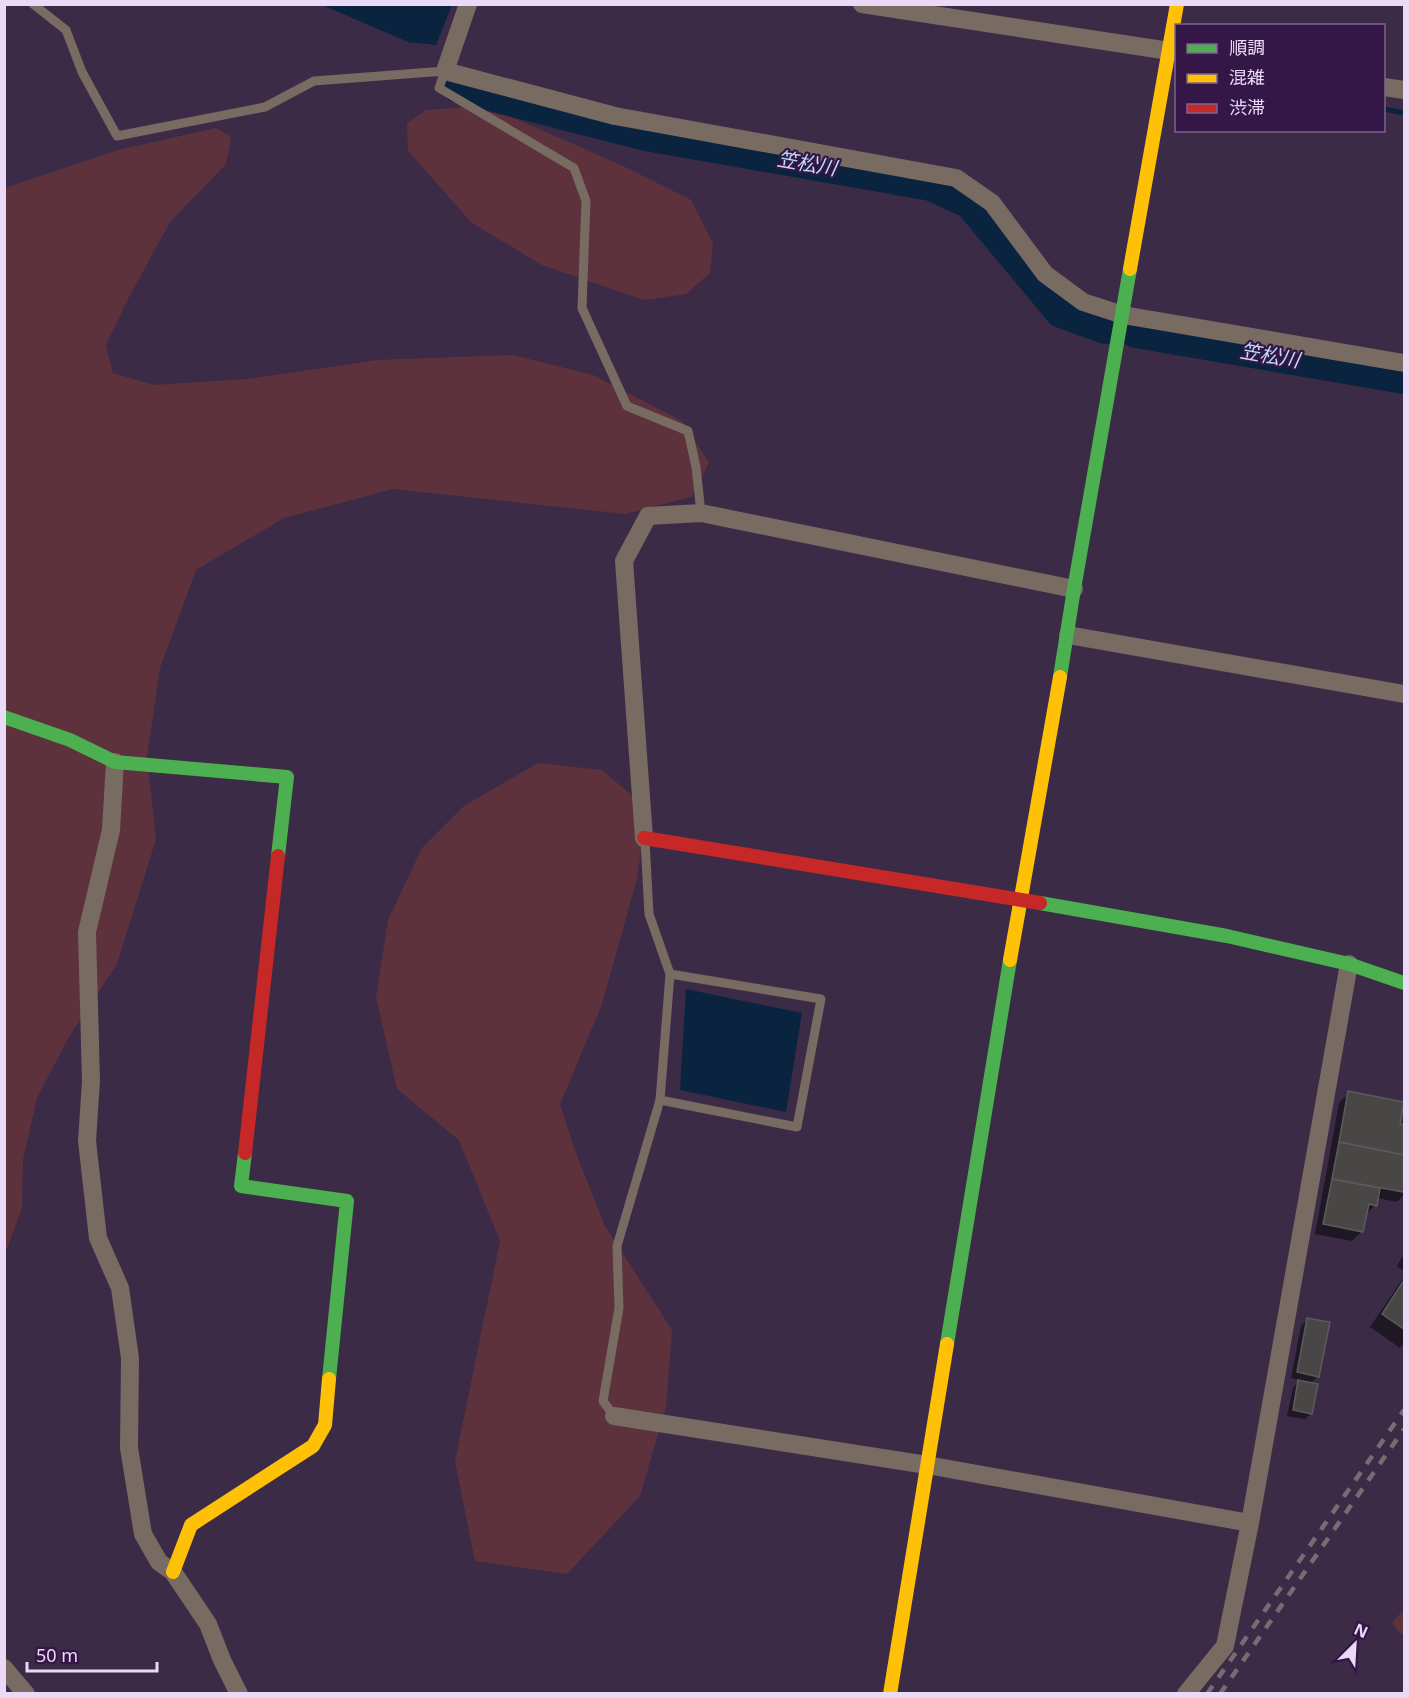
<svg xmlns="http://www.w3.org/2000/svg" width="1409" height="1698" viewBox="0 0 1409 1698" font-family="'Noto Sans','Noto Sans JP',sans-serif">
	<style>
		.green { fill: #5d323d }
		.water { fill: #0a243f }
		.shadow { fill: #0007 }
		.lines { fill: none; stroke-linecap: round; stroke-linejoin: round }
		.stream { stroke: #0a243f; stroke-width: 5 }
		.river { stroke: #0a243f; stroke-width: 32 }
		.building { fill: #494646; stroke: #5c5a5b; stroke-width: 1.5 }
		.lane { stroke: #786b62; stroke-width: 9 }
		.street { stroke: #786b62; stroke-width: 18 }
		.fast { stroke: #4caf50; stroke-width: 14 }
		.slow { stroke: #ffc107; stroke-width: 14 }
		.jam { stroke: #c62828; stroke-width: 14 }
		.rail { stroke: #786c72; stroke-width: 4.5; stroke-dasharray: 10 10; stroke-linecap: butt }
		.labels { text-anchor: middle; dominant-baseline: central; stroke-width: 4.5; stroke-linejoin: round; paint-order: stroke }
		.water-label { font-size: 20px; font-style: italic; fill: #bedbfa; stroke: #341647 }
	</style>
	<rect width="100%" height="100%" fill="#3c2b47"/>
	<g class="green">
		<path d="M486,106L619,164L691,200L713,243L710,273L686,294L644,300L542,265L472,223L408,151L407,123L426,110Z"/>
		<path d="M216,128L231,137L226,164L170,222L128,299L106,345L113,373L154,385L248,379L378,360L513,355L593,375L682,421L709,463L691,497L625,514L393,489L284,518L196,570L160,668L147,757L156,839L117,964L70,1035L37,1098L23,1160L22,1208L5,1254V188L118,150Z"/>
		<path d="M538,763L602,770L647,808L637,879L601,1007L560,1104L574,1148L605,1226L672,1330L666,1407L640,1496L567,1574L475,1561L455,1461L500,1241L459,1140L397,1089L376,997L388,920L422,848L464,806Z"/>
		<path d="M1404,1610V1635L1399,1633L1392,1622Z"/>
	</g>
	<g class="water">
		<path d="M322,5H452L436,45L408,42Z"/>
		<path d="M686,989L802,1013L786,1112L680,1090Z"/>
	</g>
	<g class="shadow">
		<path d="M1349,1093L1398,1125L1404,1126V1195L1397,1202L1377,1198L1375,1205L1365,1216L1362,1231L1352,1241L1315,1234L1339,1103Z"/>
		<path d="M1404,1254V1271L1397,1266Z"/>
		<path d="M1404,1277V1343L1400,1348L1370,1327Z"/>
		<path d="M1307,1320L1318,1376L1310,1384L1311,1413L1305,1419L1287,1416L1293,1388L1300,1380L1291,1378L1301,1326Z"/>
	</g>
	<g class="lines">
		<path class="stream" d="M1384,109L1404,113"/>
		<g class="river">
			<path d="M458,87L646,135L931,185L970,203L1061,312L1105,328"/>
			<path d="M1136,332L1404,378"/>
		</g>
	</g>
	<g class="building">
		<path d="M1348,1091L1404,1102L1400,1124L1404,1125V1155L1339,1142Z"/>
		<path d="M1339,1142L1404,1155V1192L1332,1179Z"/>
		<path d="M1332,1179L1380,1188L1377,1206L1369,1204L1363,1232L1323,1224Z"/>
		<path d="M1404,1280V1329L1382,1314Z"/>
		<path d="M1307,1318L1330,1322L1319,1377L1297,1372Z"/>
		<path d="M1298,1380L1318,1384L1312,1414L1293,1410Z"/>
	</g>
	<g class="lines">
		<g class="lane">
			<path d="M33,4L66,30L82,72L117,136L265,107L314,81L445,71L439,88L574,168L586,201L582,308L627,406L688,431L696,467L701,513"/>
			<path d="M660,1100L797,1127L821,999L670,974"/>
			<path d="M614,1416L603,1401L619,1308L617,1246L660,1100L670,974L649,914L645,841"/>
		</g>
		<g class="street">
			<path d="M468,4L445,71L615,116L956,178L992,203L1045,274L1083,302L1123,315L1404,363"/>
			<path d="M862,4L1176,52"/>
			<path d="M1384,87L1404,90"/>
			<path d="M1068,635L1404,694"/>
			<path d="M115,762L111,830L87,932L91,1081L87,1141L98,1238L120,1288L130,1358L129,1448L143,1534L159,1562L173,1572L208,1624L222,1660L239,1694"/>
			<path d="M644,838L624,561L648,516L701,513L1074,589"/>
			<path d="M614,1416L927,1465L1250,1523"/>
			<path d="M4,1668L26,1694"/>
			<path d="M1186,1694L1225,1646L1250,1523L1349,964"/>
		</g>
		<g class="fast">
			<path d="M1060,677L1074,589L1130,269"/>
			<path d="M4,717L70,740L115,762L287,777L278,856"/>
			<path d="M1040,903L1227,936L1349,964L1404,983"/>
			<path d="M245,1153L241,1186L347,1201L329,1379"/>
			<path d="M947,1344L1010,960"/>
		</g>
		<g class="slow">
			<path d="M1130,269L1177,4"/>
			<path d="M1010,960L1060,677"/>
			<path d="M173,1572L191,1525L313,1446L325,1425L329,1379"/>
			<path d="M890,1694L947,1344"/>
		</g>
		<g class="jam">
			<path d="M644,838L1040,903"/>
			<path d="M245,1153L278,856"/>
		</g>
		<g class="rail">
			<path d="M1207,1694L1404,1410"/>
			<path d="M1220,1694L1404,1429"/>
		</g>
	</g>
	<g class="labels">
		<g class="water-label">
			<text transform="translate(807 163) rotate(10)">笠松川</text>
			<text transform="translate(1270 355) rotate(10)">笠松川</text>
		</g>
	</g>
	<rect width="1409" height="1698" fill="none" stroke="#ebd9f8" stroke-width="12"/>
	<rect x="1175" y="24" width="210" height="108" fill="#341647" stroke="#7d648e" stroke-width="1.5"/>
	<rect x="1187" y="44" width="30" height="9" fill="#4caf50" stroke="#7d648e" stroke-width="1.5"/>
	<text x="1229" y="54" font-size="18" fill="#ebd9f8">順調</text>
	<rect x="1187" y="74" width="30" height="9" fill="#ffc107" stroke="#7d648e" stroke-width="1.5"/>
	<text x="1229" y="84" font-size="18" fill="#ebd9f8">混雑</text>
	<rect x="1187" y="104" width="30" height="9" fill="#c62828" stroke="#7d648e" stroke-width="1.5"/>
	<text x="1229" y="114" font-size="18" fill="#ebd9f8">渋滞</text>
	<g transform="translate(1355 1644) rotate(24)" stroke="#341647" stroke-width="4.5" paint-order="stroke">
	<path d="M0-4.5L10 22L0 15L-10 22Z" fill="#ebd9f8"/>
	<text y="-9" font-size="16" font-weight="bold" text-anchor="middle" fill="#ebd9f8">N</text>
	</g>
	<path d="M27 1662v9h130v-9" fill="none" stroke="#ebd9f8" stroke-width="3"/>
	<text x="36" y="1662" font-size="18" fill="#ebd9f8" stroke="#341647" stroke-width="4.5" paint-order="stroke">50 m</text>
</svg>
